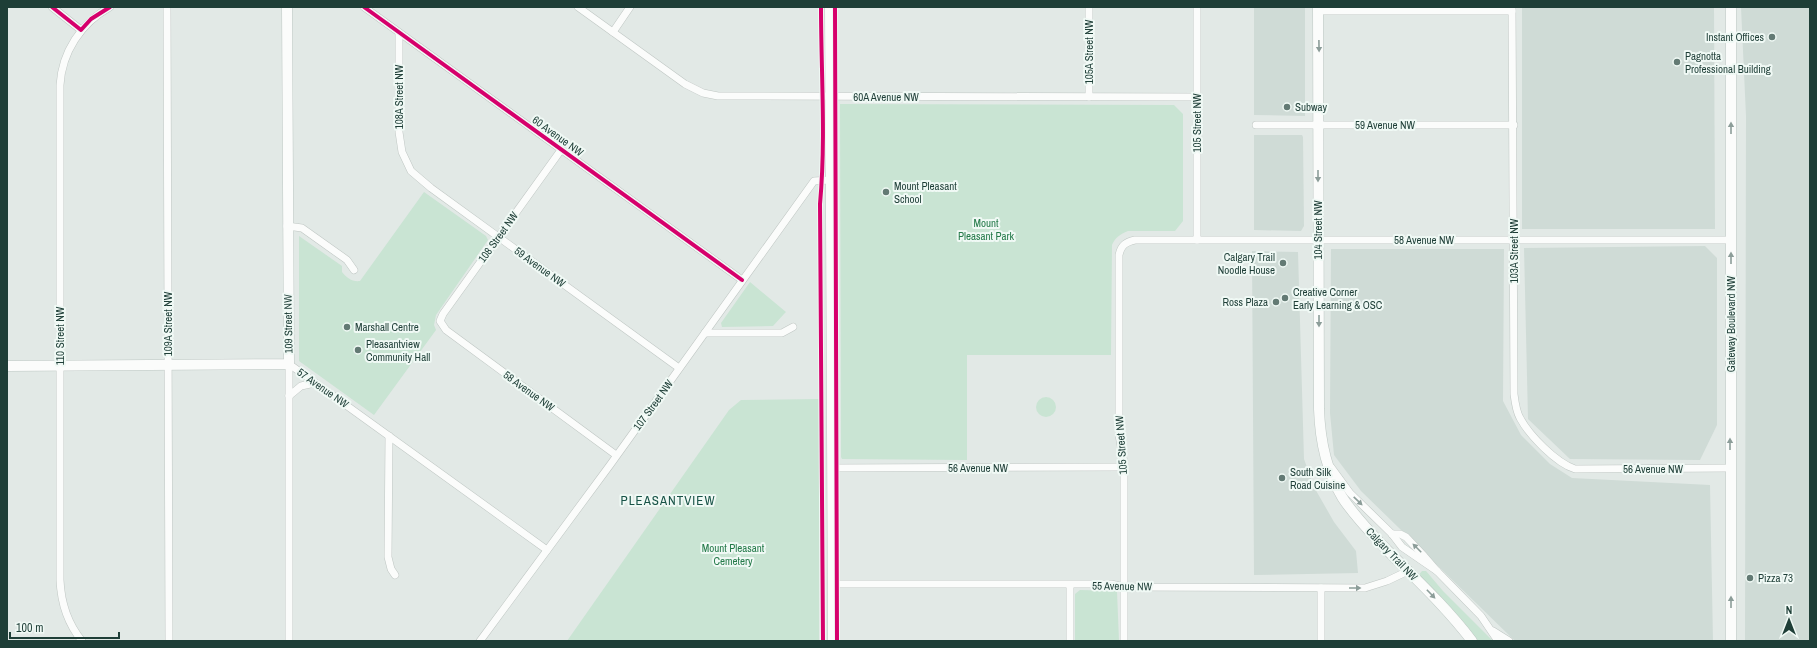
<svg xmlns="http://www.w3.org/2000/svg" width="1817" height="648" viewBox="0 0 1817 648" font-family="'Archivo Narrow',sans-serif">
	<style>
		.built { fill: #cfdbd6 }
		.green { fill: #c9e4d3 }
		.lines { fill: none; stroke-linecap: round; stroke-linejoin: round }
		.street-casing { stroke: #bfc6c3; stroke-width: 8 }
		.secondary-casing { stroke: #bdc7c3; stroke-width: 11 }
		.street { stroke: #fbfcfb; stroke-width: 7 }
		.secondary { stroke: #fbfcfb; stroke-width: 10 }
		.cycleway-casing { stroke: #f0f9f5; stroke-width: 6 }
		.cycleway { stroke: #d6006c; stroke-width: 4 }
		.oneway { fill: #8c9d99 }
		.poi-dot { fill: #637a74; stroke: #f0f9f5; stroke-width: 1.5 }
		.labels { text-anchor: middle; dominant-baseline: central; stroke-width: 4; stroke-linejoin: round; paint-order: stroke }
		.poi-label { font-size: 11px; fill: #1e3e37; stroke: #f0f9f5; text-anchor: start }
		.street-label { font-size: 11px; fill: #1e3e37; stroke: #f0f9f5 }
		.park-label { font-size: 11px; fill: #247a49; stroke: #f0f9f5 }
		.quarter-label { font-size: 13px; letter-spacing: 1px; fill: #185347; stroke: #f0f9f5 }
	</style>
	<rect width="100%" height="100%" fill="#e2e9e6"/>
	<g class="built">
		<path d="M1254,7H1305V116L1254,115Z"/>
		<path d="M1522,7H1714L1715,229H1522Z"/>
		<path d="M1741,7H1810V641H1745L1746,116Z"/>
		<path d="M1254,135H1302L1303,137L1304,226L1301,231L1254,230Z"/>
		<path d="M1705,246L1717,258V425L1700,460L1570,459L1528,419L1524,248Z"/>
		<path d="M1331,249H1504L1503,401L1521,435L1550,464L1572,478L1710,485L1713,641H1515L1361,491L1334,455L1330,413Z"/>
		<path d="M1252,251L1298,252L1304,459L1314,487L1334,522L1356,551L1358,573L1254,575Z"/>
	</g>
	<g class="green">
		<path d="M840,104L1174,105L1183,114V221L1175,231H1128C1120,234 1115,238 1112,245L1111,355H967V460L842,459L841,457Z"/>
		<path d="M424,192L486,236L488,240L436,315L434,325L436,330L374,415L299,361V236L342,266V272C347,278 352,282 360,281Z"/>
		<path d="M750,282L786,312L784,314L773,326L722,327L721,323Z"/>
		<circle cx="1046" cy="407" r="10"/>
		<path d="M819,399V641H567L729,410L741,400Z"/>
		<path d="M1422,571H1426L1443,591L1493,641H1474L1417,577Z"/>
		<path d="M1080,590L1117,591L1119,641H1075V594Z"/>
	</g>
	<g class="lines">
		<defs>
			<g id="street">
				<path d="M52,7L81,30"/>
				<path d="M167,7L169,641"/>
				<path d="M364,7L742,280"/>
				<path d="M578,7L685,84L703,93L718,96L1197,97"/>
				<path d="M1197,7V240"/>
				<path d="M1512,7L1514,394C1515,402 1516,411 1520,418C1529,435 1556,463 1575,469L1730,468"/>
				<path d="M1318,11H1512"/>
				<path d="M613,32L630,7"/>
				<path d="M399,33V132L402,152L411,171L431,188L679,368"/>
				<path d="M1089,97V7"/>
				<path d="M1256,125H1514"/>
				<path d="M561,150L443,314L440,321L446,330L616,455"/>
				<path d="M287,226L302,228L347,260L354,270"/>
				<path d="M705,333H782L793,327"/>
				<path d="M289,364L547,550"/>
				<path d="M289,364V641"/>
				<path d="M289,396L301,386L315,383"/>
				<path d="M389,436L388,557L391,569L395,575"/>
				<path d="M1331,467L1350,493L1392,534L1402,547L1437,571"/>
				<path d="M833,468L1123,467"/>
				<path d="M1392,534H1400L1406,537L1424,556L1437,571L1481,616L1498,641"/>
				<path d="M833,584H1111L1124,587L1365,588L1387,581L1408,571"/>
				<path d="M1070,585V641"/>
				<path d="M1493,631L1509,641"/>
				<path d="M82,641C68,624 61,603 60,580V85C62,52 81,23 110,7"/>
				<path d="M480,641L610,465L814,181L830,180"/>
				<path d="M1124,641V463L1119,435V255C1121,245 1126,242 1135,240H1731"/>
				<path d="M1321,641V588"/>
			</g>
			<g id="secondary">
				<path d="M830,7L833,641"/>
				<path d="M1318,7L1319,409C1320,440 1326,470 1342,497C1354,516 1371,533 1387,550C1416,579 1447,608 1472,641"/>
				<path d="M7,366L289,364L287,7"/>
				<path d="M1731,641V7"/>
			</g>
		</defs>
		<use href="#street" class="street-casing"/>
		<use href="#secondary" class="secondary-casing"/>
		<use href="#street" class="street"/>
		<use href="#secondary" class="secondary"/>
		<defs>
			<g id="cycleway">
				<path d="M52,7L81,30L91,19L110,7"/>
				<path d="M364,7L742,280"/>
				<path d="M821,7C821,73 826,138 820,204L823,641"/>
				<path d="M835,7L837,641"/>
			</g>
		</defs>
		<use href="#cycleway" class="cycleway-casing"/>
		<use href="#cycleway" class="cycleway"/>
	</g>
	<defs><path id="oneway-solid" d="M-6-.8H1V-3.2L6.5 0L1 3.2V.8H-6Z"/></defs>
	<g class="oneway">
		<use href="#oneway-solid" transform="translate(1319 46) rotate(89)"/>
		<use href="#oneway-solid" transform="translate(1731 128) rotate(-90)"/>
		<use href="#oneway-solid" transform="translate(1318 176) rotate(90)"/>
		<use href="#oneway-solid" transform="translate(1731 258) rotate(-90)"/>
		<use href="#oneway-solid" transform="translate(1319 321) rotate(90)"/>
		<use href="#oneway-solid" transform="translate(1730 444) rotate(-90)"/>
		<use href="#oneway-solid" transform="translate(1358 501) rotate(44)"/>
		<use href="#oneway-solid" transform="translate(1417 548) rotate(-135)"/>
		<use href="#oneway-solid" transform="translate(1355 588)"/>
		<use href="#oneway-solid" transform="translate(1431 594) rotate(46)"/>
		<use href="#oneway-solid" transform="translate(1731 602) rotate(-90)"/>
	</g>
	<g class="poi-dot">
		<circle cx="1772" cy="37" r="4"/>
		<circle cx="1677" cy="62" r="4"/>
		<circle cx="1287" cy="107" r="4"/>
		<circle cx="886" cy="192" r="4"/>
		<circle cx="1283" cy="263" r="4"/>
		<circle cx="1285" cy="298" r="4"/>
		<circle cx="1276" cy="302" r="4"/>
		<circle cx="347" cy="327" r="4"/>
		<circle cx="358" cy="350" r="4"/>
		<circle cx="1282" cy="478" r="4"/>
		<circle cx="1750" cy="578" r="4"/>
	</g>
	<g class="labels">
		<g class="poi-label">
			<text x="1764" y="37" text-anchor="end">Instant Offices</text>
			<text x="1685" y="56">Pagnotta<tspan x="1685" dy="13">Professional Building</tspan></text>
			<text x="1295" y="107">Subway</text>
			<text x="894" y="186">Mount Pleasant<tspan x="894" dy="13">School</tspan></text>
			<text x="1275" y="257" text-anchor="end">Calgary Trail<tspan x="1275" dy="13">Noodle House</tspan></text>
			<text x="1293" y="292">Creative Corner<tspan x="1293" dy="13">Early Learning &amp; OSC</tspan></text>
			<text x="1268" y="302" text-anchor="end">Ross Plaza</text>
			<text x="355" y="327">Marshall Centre</text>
			<text x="366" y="344">Pleasantview<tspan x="366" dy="13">Community Hall</tspan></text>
			<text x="1290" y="472">South Silk<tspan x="1290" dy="13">Road Cuisine</tspan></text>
			<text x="1758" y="578">Pizza 73</text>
		</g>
		<g class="street-label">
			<text transform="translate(1089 52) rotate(-90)">105A Street NW</text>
			<text transform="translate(399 97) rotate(-90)">108A Street NW</text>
			<text x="886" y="97">60A Avenue NW</text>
			<text transform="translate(1197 123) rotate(-90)">105 Street NW</text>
			<text x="1385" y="125">59 Avenue NW</text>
			<text transform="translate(558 136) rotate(36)">60 Avenue NW</text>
			<text transform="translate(1318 230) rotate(-90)">104 Street NW</text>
			<text transform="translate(498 237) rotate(-54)">108 Street NW</text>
			<text x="1424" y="240">58 Avenue NW</text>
			<text transform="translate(1514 251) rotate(-90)">103A Street NW</text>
			<text transform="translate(540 267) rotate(36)">59 Avenue NW</text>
			<text transform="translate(168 324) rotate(-90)">109A Street NW</text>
			<text transform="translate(288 324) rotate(-91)">109 Street NW</text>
			<text transform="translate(1731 324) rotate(-90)">Gateway Boulevard NW</text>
			<text transform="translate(60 336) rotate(-90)">110 Street NW</text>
			<text transform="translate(323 388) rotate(35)">57 Avenue NW</text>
			<text transform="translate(529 391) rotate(36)">58 Avenue NW</text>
			<text transform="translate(653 405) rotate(-54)">107 Street NW</text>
			<text transform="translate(1121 445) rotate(-94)">105 Street NW</text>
			<text x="978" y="468">56 Avenue NW</text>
			<text x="1653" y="469">56 Avenue NW</text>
			<text transform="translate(1392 554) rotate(46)">Calgary Trail NW</text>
			<text transform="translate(1122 586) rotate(1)">55 Avenue NW</text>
		</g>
		<g class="park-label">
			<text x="986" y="223">Mount<tspan x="986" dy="13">Pleasant Park</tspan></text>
			<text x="733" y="548">Mount Pleasant<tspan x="733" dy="13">Cemetery</tspan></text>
		</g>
		<g class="quarter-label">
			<text x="668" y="500">PLEASANTVIEW</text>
		</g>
	</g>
	<rect width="1817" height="648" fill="none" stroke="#1e3e37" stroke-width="16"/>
	<g transform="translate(1789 620)" stroke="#f0f9f5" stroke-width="3" paint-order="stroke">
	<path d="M0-3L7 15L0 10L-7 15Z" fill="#1e3e37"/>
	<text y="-6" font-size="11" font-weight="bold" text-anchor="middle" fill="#1e3e37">N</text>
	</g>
	<path d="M10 632v6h109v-6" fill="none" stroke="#1e3e37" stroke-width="2"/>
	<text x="16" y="632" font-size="12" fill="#1e3e37" stroke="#f0f9f5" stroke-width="3" paint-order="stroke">100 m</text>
</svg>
